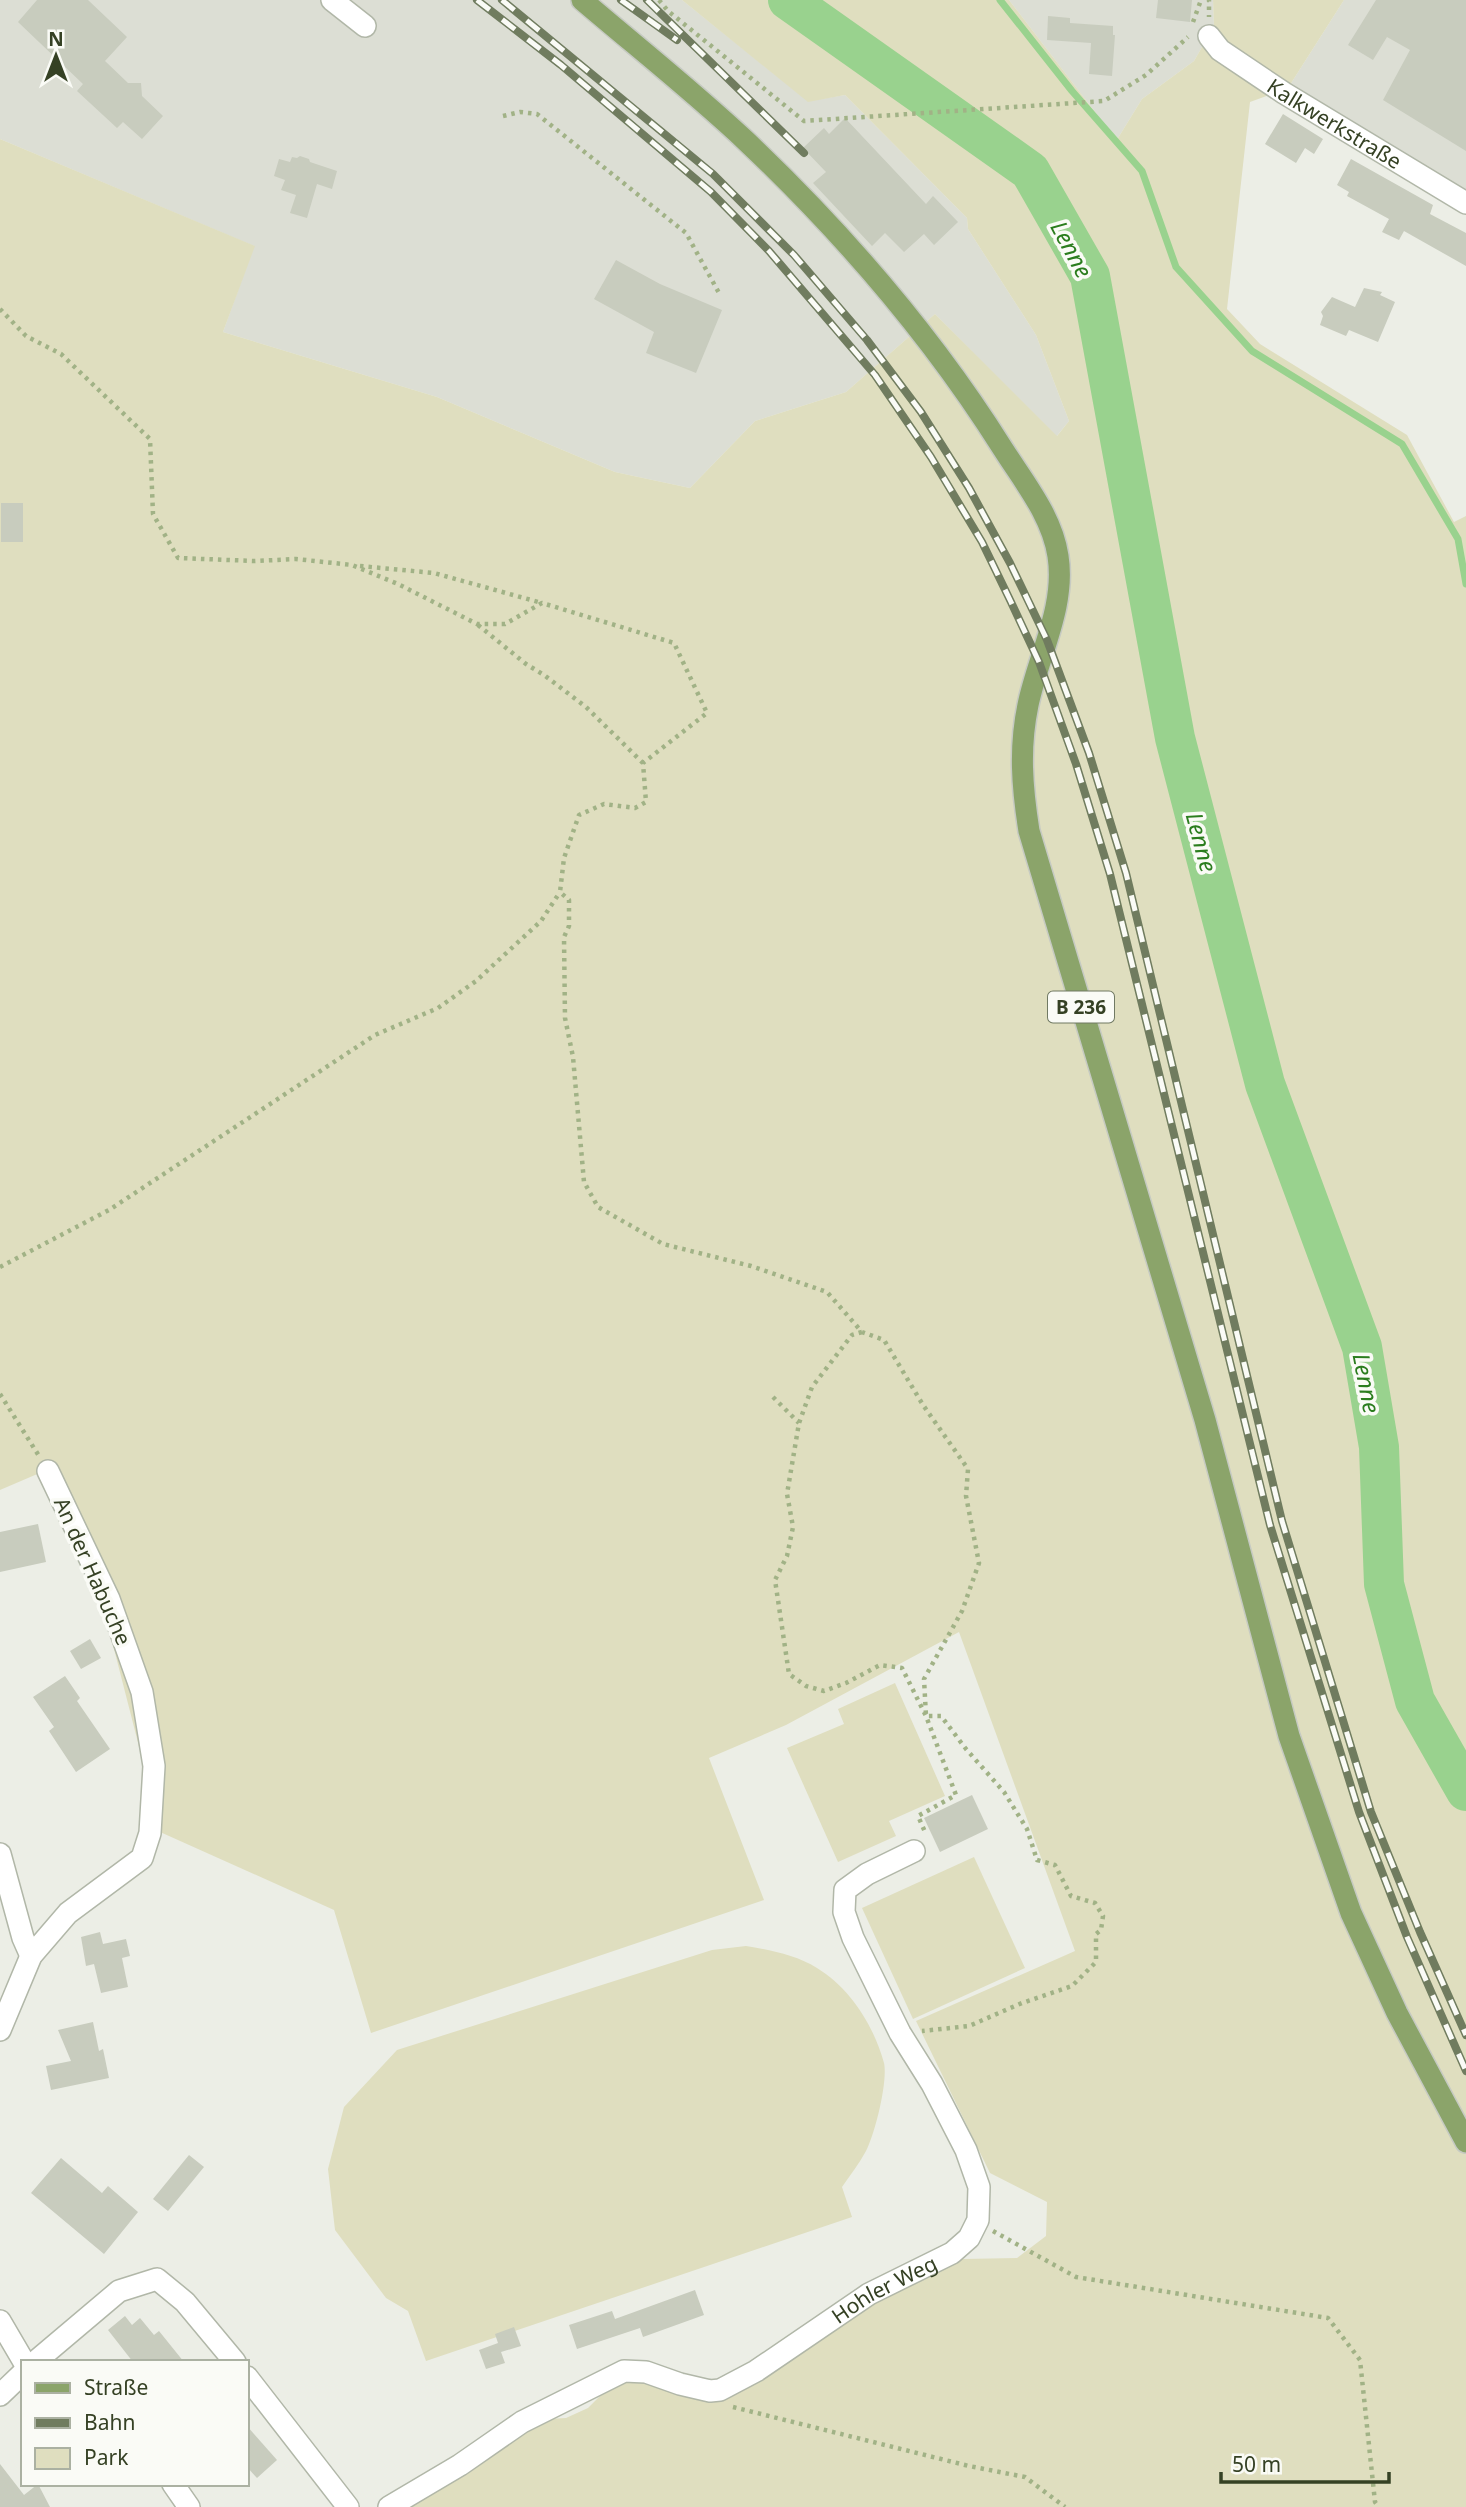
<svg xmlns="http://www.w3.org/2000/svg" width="1466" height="2507" viewBox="0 0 1466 2507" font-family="'Noto Sans',sans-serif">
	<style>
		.built { fill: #dcded4 }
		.green { fill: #dfdebf }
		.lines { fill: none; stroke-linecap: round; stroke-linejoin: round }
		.stream { stroke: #99d28e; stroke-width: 7 }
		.river { stroke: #99d28e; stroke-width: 40 }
		.building { fill: #c8ccbe }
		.minor-casing { stroke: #b1b7a8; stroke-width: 24 }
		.major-casing { stroke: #c6cac2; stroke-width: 24 }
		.path { stroke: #a1b286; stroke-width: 4.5; stroke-dasharray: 3.5 5; stroke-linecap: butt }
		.minor { stroke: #fff; stroke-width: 21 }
		.major { stroke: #8ba46a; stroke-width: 21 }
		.rail-casing { stroke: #707c5f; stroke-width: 8 }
		.rail { stroke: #fafbf6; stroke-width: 5; stroke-dasharray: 16; stroke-linecap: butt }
		.labels { text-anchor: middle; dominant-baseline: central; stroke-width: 7; stroke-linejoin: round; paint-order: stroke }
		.shield { fill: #fafbf6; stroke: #707963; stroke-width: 2 }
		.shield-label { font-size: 19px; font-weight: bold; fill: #354124 }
		.street-label { font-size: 21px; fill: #354124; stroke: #fafbf6 }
		.water-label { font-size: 23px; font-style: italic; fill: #2b7d1e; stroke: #fafbf6 }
	</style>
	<rect width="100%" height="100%" fill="#eceee6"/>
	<g class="built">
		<path d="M0,0H682L808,101L845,95L967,218L968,229L1036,335L1069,421L1056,437L935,314L846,392L755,421L690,488L615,472L437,397L223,332L254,246L0,139Z"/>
		<path d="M1009,0H1213L1214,26L1194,61L1142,99L1118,138L1108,129Z"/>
		<path d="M1344,0H1466V194L1288,88Z"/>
	</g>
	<g class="green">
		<path d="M682,0H1009L1108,129L1118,138L1142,99L1194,61L1214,26L1213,0H1344L1288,88L1250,102L1227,309L1260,344L1407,435L1454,522L1466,516V2507H407L529,2428L548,2419L566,2418L588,2408L609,2387L623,2381L643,2382L693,2396L874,2298L963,2259L1017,2258L1046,2236L1047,2202L990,2173L916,2021L1075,1951L959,1632L786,1725L709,1758L764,1900L371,2033L334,1910L140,1823L144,1766L103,1606L42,1472L0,1490V139L255,246L223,332L437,397L615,472L690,488L755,421L846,392L935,314L1057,436L1069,421L1036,335L968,229L967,218L845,95L808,102Z"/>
		<path d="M895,1683L945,1796L889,1821L896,1836L838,1862L787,1748L844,1724L838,1709Z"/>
		<path d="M974,1857L1025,1968L913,2019L862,1908Z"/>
		<path d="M746,1946C770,1950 796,1955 817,1968C850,1988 874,2026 884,2063C888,2081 875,2134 866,2151C859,2164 850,2175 842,2187L852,2217L426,2361L408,2311L386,2298L335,2230L328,2169L344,2107L397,2050L712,1950Z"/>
	</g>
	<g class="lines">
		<path class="stream" d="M1000,0L1072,91L1142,171L1176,267L1252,351L1402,444L1458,539L1466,584"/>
		<path class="river" d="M788,0L1030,171L1090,276L1175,738L1265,1084L1362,1347L1379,1447L1384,1584L1415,1701L1466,1791"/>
	</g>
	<g class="building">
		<path d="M37,0H88L127,37L105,61L128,83H141L142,96L163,116L142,139L123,122L117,128L77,91L83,84L18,22Z"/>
		<path d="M1158,0H1192L1190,22L1156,18Z"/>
		<path d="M1376,0H1466V151L1383,100L1410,50L1387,37L1373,60L1348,45Z"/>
		<path d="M1048,16L1070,18V23L1113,26V35H1115L1112,76L1089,74L1091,43L1047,40Z"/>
		<path d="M1283,114L1323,139L1314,154L1305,148L1296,163L1265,144Z"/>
		<path d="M845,118L926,204L933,196L958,222L934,245L924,234L904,252L885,233L872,246L813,183L826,172L803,148L824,128L829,134Z"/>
		<path d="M300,156L309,159L310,162L337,171L332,189L317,184L307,218L290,213L296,195L281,190L285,180L274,176L279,159L290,162L292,157L297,158Z"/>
		<path d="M1351,159L1433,205L1430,214L1466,233V266L1404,231L1399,240L1382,232L1389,219L1347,196L1349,192L1337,185Z"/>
		<path d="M616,260L660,284L722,310L696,373L646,353L654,332L594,299Z"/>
		<path d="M1364,288L1382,292L1380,295L1395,302L1378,342L1349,330L1346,336L1320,325L1323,316L1321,312L1332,297L1355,307Z"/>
		<rect x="1" y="503" width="22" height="39"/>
		<path d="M38,1524L46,1562L0,1572V1532Z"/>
		<path d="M90,1639L101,1658L81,1669L70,1651Z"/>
		<path d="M65,1676L80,1698L77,1701L110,1749L76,1772L49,1731L54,1727L33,1697Z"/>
		<path d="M972,1795L988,1829L940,1852L924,1818Z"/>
		<path d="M100,1932L103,1944L126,1939L130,1956L122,1958L128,1987L101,1993L94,1964L86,1966L81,1937Z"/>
		<path d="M93,2022L99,2051L103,2049L109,2078L51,2090L46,2066L71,2061L58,2030Z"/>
		<path d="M189,2155L204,2167L168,2211L153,2199Z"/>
		<path d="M61,2158L102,2193L108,2186L138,2212L104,2254L31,2193Z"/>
		<path d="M695,2290L704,2315L643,2337L640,2328L577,2349L569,2325L612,2311L615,2319Z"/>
		<path d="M125,2316L132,2325L140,2318L154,2335L159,2331L184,2362H133L108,2330Z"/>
		<path d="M514,2327L521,2346L501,2352L505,2363L486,2369L479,2350L498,2343L495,2334Z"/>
		<path d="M247,2426L277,2460L257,2478L247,2467Z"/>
		<path d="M0,2464L24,2495L38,2484L50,2507H0Z"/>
	</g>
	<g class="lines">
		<defs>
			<g id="minor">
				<path d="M332,0L365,26"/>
				<path id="s1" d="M1209,36L1220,50L1284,93L1466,203"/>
				<path d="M0,1854L23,1938L31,1956"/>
				<path d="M0,2030L31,1956L68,1913L142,1858L150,1833L154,1766L142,1692L109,1599L48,1471"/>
				<path d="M0,2321L24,2362"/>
				<path d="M35,2362L119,2291L157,2279L185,2302L235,2362"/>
				<path d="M247,2377L348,2507"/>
				<path d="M0,2395L23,2373"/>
				<path d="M173,2484L189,2507"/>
				<path id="s2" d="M389,2507L460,2465L522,2422L624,2371L646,2372L680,2384L710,2391L720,2390L756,2371L869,2294L952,2253L969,2238L978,2220L979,2187L966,2150L932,2084L900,2033L853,1938L844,1912L845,1890L867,1874L914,1851"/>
			</g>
			<path id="major" d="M582,0C637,47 694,92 746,141C843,233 932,336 1003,449C1024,482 1052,516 1058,556C1066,607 1038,656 1028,705C1019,748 1022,787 1029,831L1205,1420L1289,1736L1351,1913L1397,2013L1466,2142"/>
		</defs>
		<use href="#minor" class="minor-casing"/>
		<use href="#major" class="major-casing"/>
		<g class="path">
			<path d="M659,0L668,11L804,121L1104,101L1146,75L1188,37"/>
			<path d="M1207,0H1209V17"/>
			<path d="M1193,22L1201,0"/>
			<path d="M503,116L520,112L537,114L686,233L719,293"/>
			<path d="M0,309L26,336L61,354L150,439L153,514L178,558L255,561L296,559L352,565L398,584L477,624H505L542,603L674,643L707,713L643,763L646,802L635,808L604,804L579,815L564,858L560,892L569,900V926L564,937L565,1018L573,1057L584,1182L598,1207L663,1244L751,1266L827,1292L862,1332L884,1340L923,1405L968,1469L966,1496L979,1563L962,1611L924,1679L926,1716H941L966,1749L1004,1792L1027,1829L1037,1860L1055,1865L1071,1896L1095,1903L1103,1916L1101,1930L1096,1934V1962L1072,1986L1022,2003L969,2026L922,2031"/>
			<path d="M360,566L434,573L542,603"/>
			<path d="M478,625L526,664L544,675L586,707L643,763"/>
			<path d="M0,1267L109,1210L375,1035L438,1008L476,981L541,921L560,892"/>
			<path d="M862,1332L852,1335L812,1387L799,1423L787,1494L793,1527L787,1556L775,1580L789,1674L806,1686L824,1691L846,1683L880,1665L902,1668L926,1716L956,1795L918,1816L925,1832"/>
			<path d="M0,1394L39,1456"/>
			<path d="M773,1397L799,1423"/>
			<path d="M993,2231L1076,2277L1328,2318L1360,2360L1375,2502L1379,2507"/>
			<path d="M733,2407L969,2466L1025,2477L1065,2507"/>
		</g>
		<use href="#minor" class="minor"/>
		<use href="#major" class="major"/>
		<defs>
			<g id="rail">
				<path d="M477,0L561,65L711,192L769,251L875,375L931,457L982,542L1011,602L1039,662L1076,764L1110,874L1270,1525L1359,1812L1407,1937L1466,2071"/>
				<path d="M502,0L713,174L794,255L867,340L921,412L969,488L1010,563L1047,640L1089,753L1126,873L1282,1521L1371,1812L1420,1932L1466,2035"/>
				<path d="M621,0L677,40"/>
				<path d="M647,0L804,153"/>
			</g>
		</defs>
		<use href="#rail" class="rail-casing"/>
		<use href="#rail" class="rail"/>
	</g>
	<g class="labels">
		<rect class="shield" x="1048" y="991.5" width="66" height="31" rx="5"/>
		<g class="shield-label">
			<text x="1081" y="1007">B 236</text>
		</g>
		<g class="street-label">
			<text stroke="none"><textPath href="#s1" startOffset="154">Kalkwerkstraße</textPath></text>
			<text transform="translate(93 1571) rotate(66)">An der Habuche</text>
			<text stroke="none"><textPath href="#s2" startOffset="564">Hohler Weg</textPath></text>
		</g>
		<g class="water-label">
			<text transform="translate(1072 249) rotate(62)">Lenne</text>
			<text transform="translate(1202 842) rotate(75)">Lenne</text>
			<text transform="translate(1367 1383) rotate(79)">Lenne</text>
		</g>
	</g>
	<rect x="21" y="2360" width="228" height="126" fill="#fafbf6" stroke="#abb1a2" stroke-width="2"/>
	<rect x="35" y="2383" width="35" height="10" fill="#8ba46a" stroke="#abb1a2" stroke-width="2"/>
	<text x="84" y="2395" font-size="21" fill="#354124">Straße</text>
	<rect x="35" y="2418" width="35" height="10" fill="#707c5f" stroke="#abb1a2" stroke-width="2"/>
	<text x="84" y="2430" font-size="21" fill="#354124">Bahn</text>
	<rect x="35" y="2448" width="35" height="21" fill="#dfdebf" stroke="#abb1a2" stroke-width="2"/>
	<text x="84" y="2465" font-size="21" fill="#354124">Park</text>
	<g transform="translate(56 56)" stroke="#fafbf6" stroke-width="5" paint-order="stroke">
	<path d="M0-5L12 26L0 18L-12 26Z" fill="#354124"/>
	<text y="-10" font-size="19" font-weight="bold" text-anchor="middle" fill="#354124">N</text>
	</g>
	<path d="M1221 2472v10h168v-10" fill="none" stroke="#354124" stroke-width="3.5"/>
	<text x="1232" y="2472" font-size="21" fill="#354124" stroke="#fafbf6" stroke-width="5" paint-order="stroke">50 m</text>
</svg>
